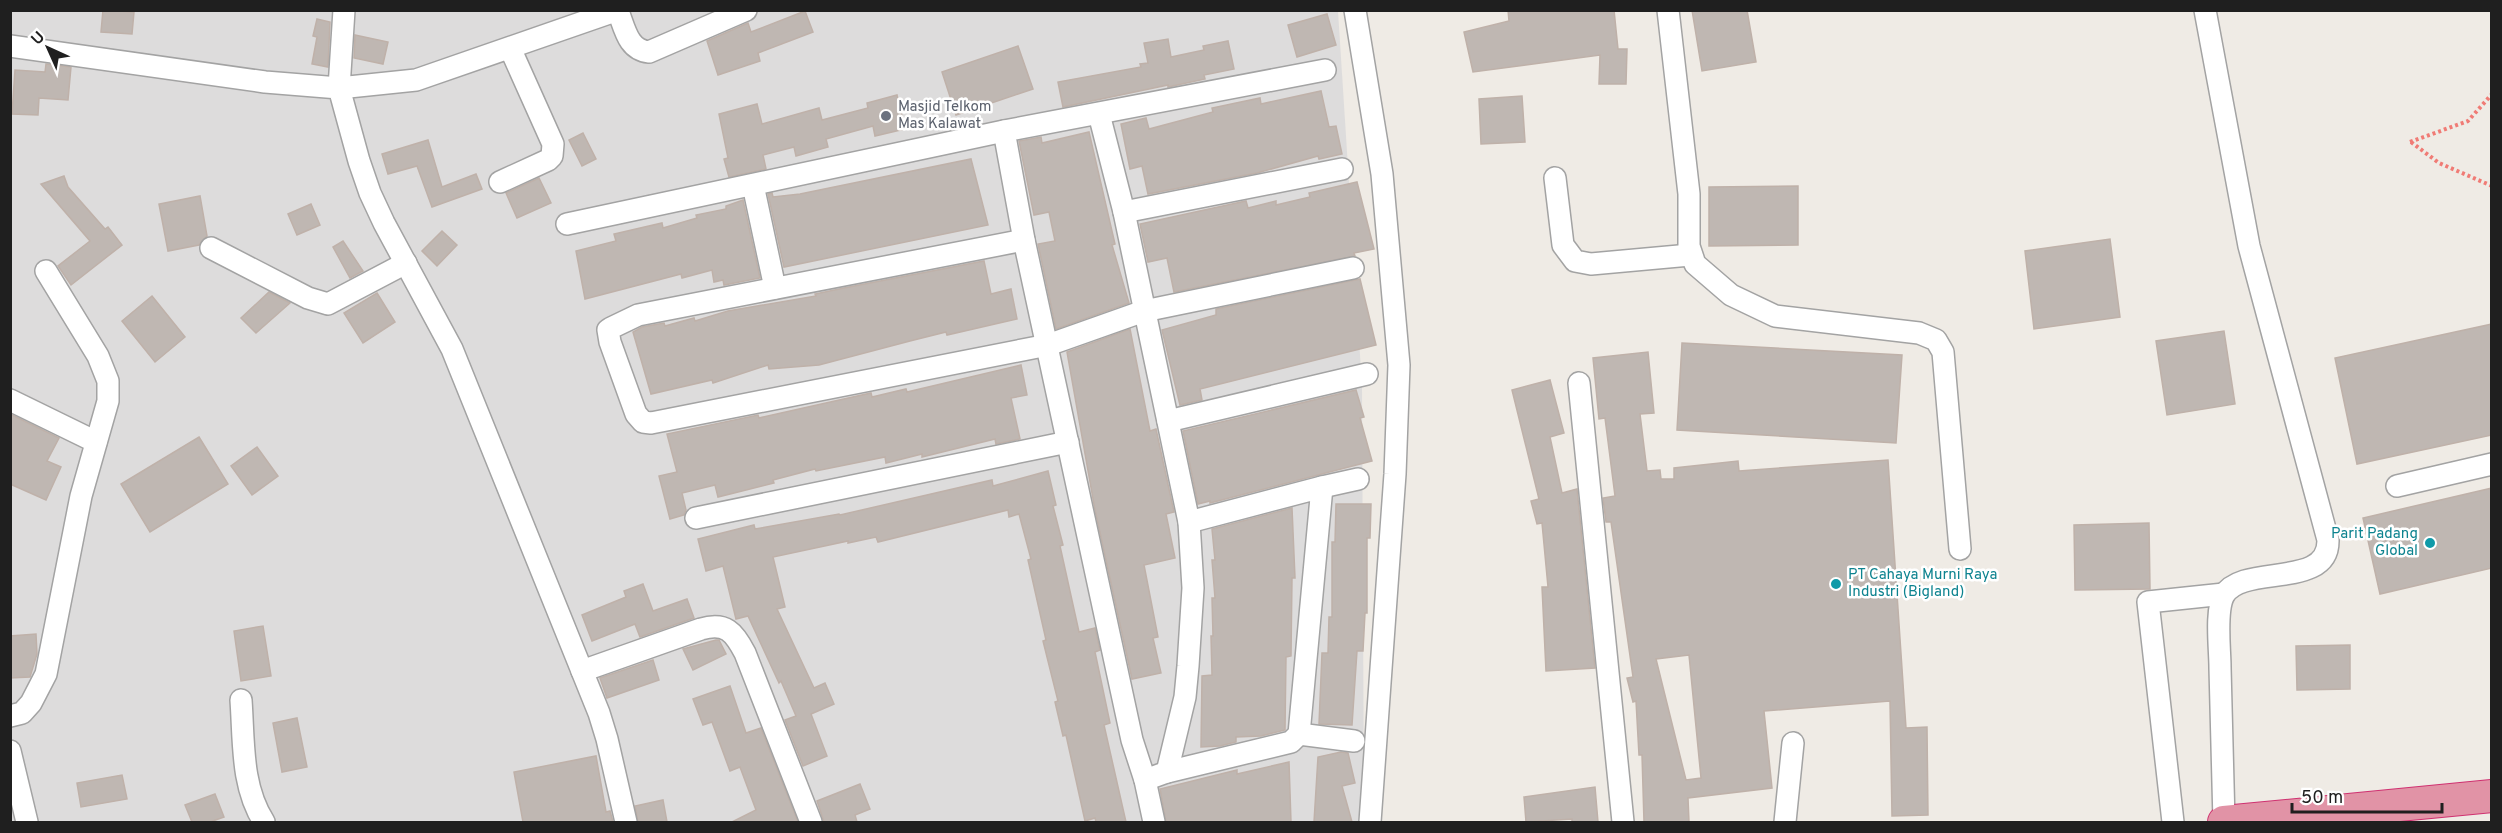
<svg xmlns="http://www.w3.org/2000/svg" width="2502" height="833" viewBox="0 0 2502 833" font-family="Overpass,sans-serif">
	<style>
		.residential { fill: #dddcdc }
		.building { fill: #bfb7b2; stroke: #bfb1a9; stroke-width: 1.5; fill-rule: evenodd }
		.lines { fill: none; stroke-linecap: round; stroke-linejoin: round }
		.minor-casing { stroke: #a3a3a3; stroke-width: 24 }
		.highway-casing { stroke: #cf3170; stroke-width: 34 }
		.path { stroke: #f07b75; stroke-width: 4; stroke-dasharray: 3 3; stroke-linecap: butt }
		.minor { stroke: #fff; stroke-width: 21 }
		.highway { stroke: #e193a6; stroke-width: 32 }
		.worship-dot { fill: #6b7280; stroke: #fff; stroke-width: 2 }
		.culture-dot { fill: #0f9aa8; stroke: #fff; stroke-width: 2 }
		.labels { text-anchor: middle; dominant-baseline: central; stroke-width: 5; stroke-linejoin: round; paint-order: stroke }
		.worship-label { font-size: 15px; fill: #5b616d; stroke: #fff; text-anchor: start }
		.culture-label { font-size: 15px; fill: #0d838f; stroke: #fff; text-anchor: end }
	</style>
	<rect width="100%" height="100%" fill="#efebe5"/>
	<path class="residential" d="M10,11H1338L1362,386L1364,822H11Z"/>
	<g class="building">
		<path d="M103,10L134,12L132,34L101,32Z"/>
		<path d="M1508,10H1614L1618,49H1627L1626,84H1599L1600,55L1473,72L1464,32L1509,21Z"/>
		<path d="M1692,10H1747L1756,62L1702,71Z"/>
		<path d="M805,11L813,32L758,53L760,61L718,75L707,41L748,23L751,32Z"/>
		<path d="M1327,14L1336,45L1297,57L1288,25Z"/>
		<path d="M317,19L330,22L328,67L312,64L317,37L313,36Z"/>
		<path d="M355,35L388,42L383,64L354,58Z"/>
		<path d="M1168,39L1171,57L1204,50L1203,46L1228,41L1234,69L1204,75L1205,79L1168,87V85L1063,107L1058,82L1141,67L1140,64L1148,63L1144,43Z"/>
		<path d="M1018,46L1033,89L956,115L942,72Z"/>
		<path d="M46,64L71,67L68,100L39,98L38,115L12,114L15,70L45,72Z"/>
		<path d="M1321,91L1329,127L1336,126L1342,154L1319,159L1318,156L1257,173L1148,194L1142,166L1130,169L1121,124L1146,118L1149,129L1213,112L1212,108L1260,98L1261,104Z"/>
		<path d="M897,95L905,129L875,136L873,126L826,139L828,147L796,156L794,147L763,155L766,169L729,177L724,159L728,158L719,114L757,104L762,124L819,108L822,120L868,108L867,103Z"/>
		<path d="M1522,96L1525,142L1481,144L1479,99Z"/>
		<path d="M1089,132L1115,244L1112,245L1129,303L1056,329L1038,244L1055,241L1049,212L1034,215L1019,141L1041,137L1042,143Z"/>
		<path d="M583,133L596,159L582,166L569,140Z"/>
		<path d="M428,140L442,187L476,174L482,189L432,207L417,166L388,174L382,154Z"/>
		<path d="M971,159L988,225L784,267L768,194L772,193L773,197L800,194Z"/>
		<path d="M64,176L68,187L105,229L108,227L122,245L71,285L58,266L90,241L41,184Z"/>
		<path d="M539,178L551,203L517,218L506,193Z"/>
		<path d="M1357,182L1374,249L1354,253L1355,256L1174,292L1167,258L1148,262L1140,224L1246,201L1248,208L1276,201V205L1310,197L1309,193Z"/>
		<path d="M1798,186V245L1709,246V187Z"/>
		<path d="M200,196L207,236L199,245L168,251L159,204Z"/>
		<path d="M743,200L760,278L724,285L723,280L714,282L712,270L682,278L681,274L585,299L576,251L616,241L614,234L662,223L663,228L697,218L696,215L726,209V206Z"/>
		<path d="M311,204L320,225L297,235L288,214Z"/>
		<path d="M442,231L457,245L437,266L422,251Z"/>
		<path d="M2110,239L2120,317L2034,329L2025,251Z"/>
		<path d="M343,241L363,271L350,278L333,247Z"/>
		<path d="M984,261L991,294L1011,289L1017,319L947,335L946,332L910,341L819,365L769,369L768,365L713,383L712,380L651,394L633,332L642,327L664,323L665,326L694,318L695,321L728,311L816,296L815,294L844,288Z"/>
		<path d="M1360,279L1376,345L1200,389L1202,400L1180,405L1162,330L1216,315V309Z"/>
		<path d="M269,292L290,303L256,333L241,318Z"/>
		<path d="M377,293L395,322L363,343L344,313Z"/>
		<path d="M152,296L185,337L155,362L122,321Z"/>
		<path d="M2492,324V435L2357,464L2335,358Z"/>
		<path d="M1130,329L1150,431L1156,429L1174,512L1166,514L1175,558L1144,565L1158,637L1153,638L1161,673L1132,679L1095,510L1067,352Z"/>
		<path d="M2224,331L2235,404L2167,415L2156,341Z"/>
		<path d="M1682,343L1902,355L1896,443L1677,430Z"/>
		<path d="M1648,352L1654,413L1640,414L1647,471L1660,470L1661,479H1674V468L1738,461L1739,471L1888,460L1906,728L1927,727L1928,815L1892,816L1890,701L1764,711L1772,788L1688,798L1689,822H1644L1642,755H1639L1636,701L1633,702L1627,678L1633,677L1611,522H1606L1603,498L1615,496L1605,418L1599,419L1593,358ZM1689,655L1701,778L1686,780L1656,659Z"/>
		<path d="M1021,365L1027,395L1011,398L1020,439L996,444L995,439L922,457V454L886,463L885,457L816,471L815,469L773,480L774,483L718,497L715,485L682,493L686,510L684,515L670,519L659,476L677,472L667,434L758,415L759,418L871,393L872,397L906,389L907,392Z"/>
		<path d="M1550,380L1564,433L1550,437L1562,493L1577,489L1595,668L1546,671L1542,587H1548L1542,523L1537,524L1531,501L1539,499L1512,390Z"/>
		<path d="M1356,390L1364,417L1360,418L1372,461L1210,503V501L1198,504L1183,431Z"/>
		<path d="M10,414L59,438L47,461L61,467L46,500L10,484Z"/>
		<path d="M199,437L228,484L150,532L121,484Z"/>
		<path d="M257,447L278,476L252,495L231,466Z"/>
		<path d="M1048,471L1056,505L1053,506L1063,545L1060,546L1079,632L1095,628L1100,650L1095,652L1110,723L1104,725L1126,822H1096L1095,818L1085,821L1066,735L1063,736L1055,702L1058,701L1043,641L1046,640L1028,560L1031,559L1019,514L1009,517L1008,510L878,542L876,537L848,543V541L773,557L785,607L777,609L814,688L825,683L834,704L811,714L827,756L803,766L785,720L796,716L781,681L779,683L748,616L736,619L723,566L706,571L698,539L754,525L755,529L839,514L840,515L992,480L993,486Z"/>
		<path d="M2492,488V568L2380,594L2363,518Z"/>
		<path d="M1336,504H1371L1370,538H1367V613H1365L1363,651H1357L1352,725L1319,724L1322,653H1328L1329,617H1332V542H1335Z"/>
		<path d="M1292,508L1295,578H1292L1291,656L1286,657L1285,730L1261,736L1236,737V742L1220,746L1201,747L1202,676L1212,675L1211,636H1213L1212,598H1215L1212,560H1215L1212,529Z"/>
		<path d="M2149,523L2150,589L2075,590L2074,525Z"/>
		<path d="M643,584L653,611L687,599L694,618L640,637L635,624L592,641L582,615L626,597L624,591Z"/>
		<path d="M263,626L271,676L241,681L234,631Z"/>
		<path d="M36,634L37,654L30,677L10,678V636Z"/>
		<path d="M716,640H719L726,654L693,670L683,649Z"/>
		<path d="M2350,645V689L2297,690L2296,646Z"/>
		<path d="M653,660L659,680L607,698L600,678Z"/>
		<path d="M730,686L746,733L761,728L798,822H732L756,810L740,767L730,771L712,722L703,725L693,699Z"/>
		<path d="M297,718L307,767L282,772L273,723Z"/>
		<path d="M1341,752L1348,753L1355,783L1342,786L1352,822H1314L1318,757Z"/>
		<path d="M596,756L606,812L610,811L613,822H523L514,772Z"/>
		<path d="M1289,762L1291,822H1166L1160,789L1237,770V774Z"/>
		<path d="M122,775L127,799L81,807L77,783Z"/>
		<path d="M860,784L870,809L855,815L857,822H824L817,801Z"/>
		<path d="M1595,787L1598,822H1572V819L1526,822L1524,797Z"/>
		<path d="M215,794L224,817L210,822H192L185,805Z"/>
		<path d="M663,800L667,822H638L635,806Z"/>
	</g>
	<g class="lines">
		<defs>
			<g id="minor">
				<path d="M344,10L339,88L416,80L618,10"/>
				<path d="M1355,10L1382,174L1399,365L1395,474L1370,822"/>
				<path d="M1668,10L1689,194V246L1695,264L1731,295L1775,316L1919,333L1936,340L1943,352L1960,549"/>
				<path d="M2205,10L2249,246L2328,540C2329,590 2243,563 2224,595C2215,610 2220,649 2220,667C2221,719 2223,771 2224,822"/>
				<path d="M618,11C625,29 628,50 649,52L746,10"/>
				<path d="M10,46L265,82L339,88L359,161L370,193L384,223L452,349L599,713L607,739L626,822"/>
				<path d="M1099,114L1124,212L1189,522L1193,588L1188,666L1185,697L1167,772L1145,780"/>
				<path d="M1004,131L1024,240L1132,740L1145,780L1154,822"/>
				<path d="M1555,178L1563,245L1575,261L1591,264L1690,255"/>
				<path d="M500,182L548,160L552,156L553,144L510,48"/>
				<path d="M753,185L775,288"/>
				<path d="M1124,212L1342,169"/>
				<path d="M567,224L1004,131L1325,70"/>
				<path d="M1024,240L638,315L611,328L608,330L610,342L636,414L643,422L651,423L1048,345L1144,311L1353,268"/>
				<path d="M211,248L308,298L328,304L406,263"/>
				<path d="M1579,383L1623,822"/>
				<path d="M10,400L96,442"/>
				<path d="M1168,421L1367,374"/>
				<path d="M2397,486L2492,464"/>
				<path d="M1322,487L1358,479"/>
				<path d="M696,518L1068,442"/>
				<path d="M582,671L701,629C726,622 734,632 745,653L811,822"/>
				<path d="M241,700C244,742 241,786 264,822"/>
				<path d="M10,716L22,713L31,703L46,674L81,496L108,401V381L98,356L46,271"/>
				<path d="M1299,734L1354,741"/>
				<path d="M10,751L27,822"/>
				<path d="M1167,772L1291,742L1299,734L1322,487L1189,522"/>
				<path d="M1785,822L1793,743"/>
				<path d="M2173,822L2148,602L2224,594"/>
			</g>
			<path id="highway" d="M2224,822L2492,796"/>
		</defs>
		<use href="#minor" class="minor-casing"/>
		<use href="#highway" class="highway-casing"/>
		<g class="path">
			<path d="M2410,142L2468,121L2492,94"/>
			<path d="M2411,142L2439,163L2492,186"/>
		</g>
		<use href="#minor" class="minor"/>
		<use href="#highway" class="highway"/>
	</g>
	<circle class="worship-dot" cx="886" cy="116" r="6"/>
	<g class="culture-dot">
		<circle cx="2430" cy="543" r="6"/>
		<circle cx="1836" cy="584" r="6"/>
	</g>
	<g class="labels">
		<g class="worship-label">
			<text x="898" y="107">Masjid Telkom<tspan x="898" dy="17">Mas Kalawat</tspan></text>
		</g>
		<g class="culture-label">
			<text x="2418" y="534">Parit Padang<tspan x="2418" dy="17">Global</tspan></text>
			<text x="1848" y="575" text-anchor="start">PT Cahaya Murni Raya<tspan x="1848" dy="17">Industri (Bigland)</tspan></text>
		</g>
	</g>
	<rect width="2502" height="833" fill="none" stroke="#1f1f1f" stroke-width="24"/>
	<g transform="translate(48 48) rotate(315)" stroke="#ffffff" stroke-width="4.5" paint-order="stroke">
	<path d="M0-4.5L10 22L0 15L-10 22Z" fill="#1f1f1f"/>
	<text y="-9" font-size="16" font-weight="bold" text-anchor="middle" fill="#1f1f1f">U</text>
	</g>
	<path d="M2292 803v9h150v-9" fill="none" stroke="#1f1f1f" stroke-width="3"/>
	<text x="2301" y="803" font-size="18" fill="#1f1f1f" stroke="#ffffff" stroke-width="4.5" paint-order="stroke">50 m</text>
</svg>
